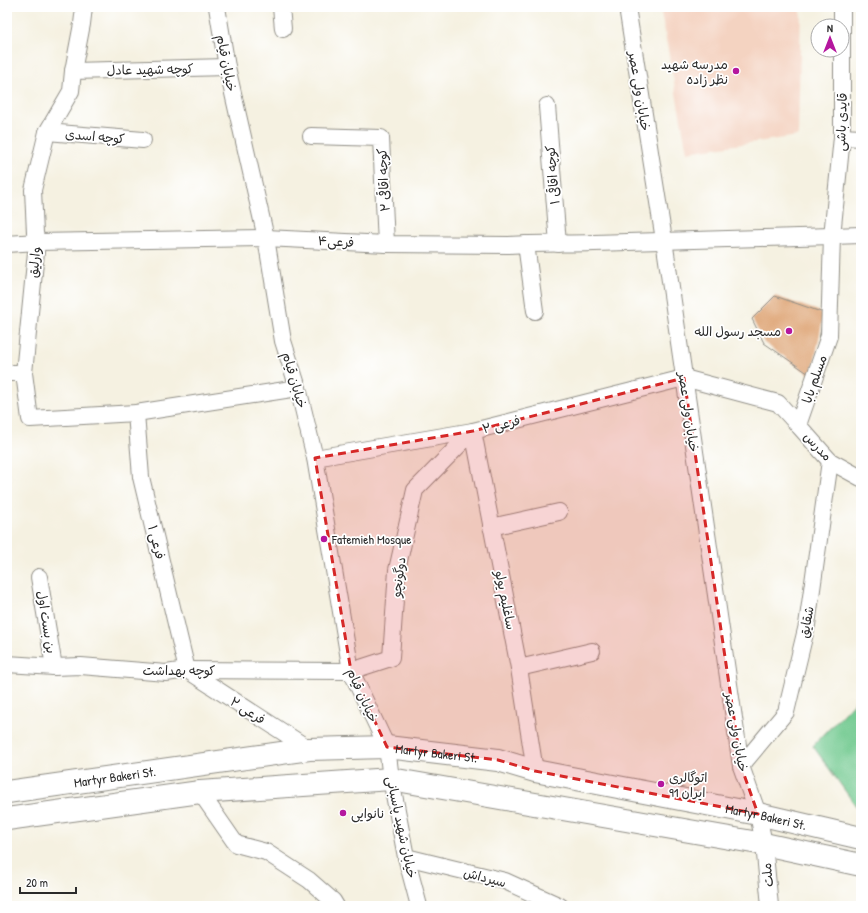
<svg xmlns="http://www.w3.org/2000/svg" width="868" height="913" viewBox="0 0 868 913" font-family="'Patrick Hand','Playpen Sans Arabic',sans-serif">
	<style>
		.built { fill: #f4d3c1 }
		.green { fill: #71c98f; stroke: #4e7a5d }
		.building { fill: #dea475 }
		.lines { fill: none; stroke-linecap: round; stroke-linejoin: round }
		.minor-casing { stroke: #908e86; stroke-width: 18 }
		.secondary-casing { stroke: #908e86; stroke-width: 24 }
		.minor { stroke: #fff; stroke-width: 16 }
		.secondary { stroke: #fff; stroke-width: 22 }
		.marked { fill: #d62828; fill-opacity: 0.2; stroke: #d62828; stroke-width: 3; stroke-dasharray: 8 5; stroke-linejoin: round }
		.poi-dot { fill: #b5179e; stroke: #fff; stroke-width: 1.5 }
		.labels { text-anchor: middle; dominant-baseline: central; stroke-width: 3.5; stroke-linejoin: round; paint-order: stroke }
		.street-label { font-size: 13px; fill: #2b2b2b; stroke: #fff }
		.poi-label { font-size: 13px; fill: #2b2b2b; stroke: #fff; text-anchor: start }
	</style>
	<rect width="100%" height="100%" fill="#fff"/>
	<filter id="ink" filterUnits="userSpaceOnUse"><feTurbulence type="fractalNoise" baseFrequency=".025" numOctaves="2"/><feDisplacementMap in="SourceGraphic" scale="8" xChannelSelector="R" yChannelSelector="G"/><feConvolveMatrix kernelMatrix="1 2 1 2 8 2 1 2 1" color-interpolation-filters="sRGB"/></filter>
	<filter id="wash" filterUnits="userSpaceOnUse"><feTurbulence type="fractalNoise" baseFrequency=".012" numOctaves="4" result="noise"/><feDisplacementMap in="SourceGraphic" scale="16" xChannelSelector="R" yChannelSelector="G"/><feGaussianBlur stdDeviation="0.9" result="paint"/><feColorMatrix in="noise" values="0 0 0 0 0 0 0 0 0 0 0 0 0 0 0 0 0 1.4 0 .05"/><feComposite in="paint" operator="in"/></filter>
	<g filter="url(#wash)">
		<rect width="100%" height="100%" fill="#f5f1e1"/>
		<path class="built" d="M660,7H801L798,136L687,152Z"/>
		<path class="green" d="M861,695V813L813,746Z"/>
		<g id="blocks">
			<path class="building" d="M775,296L824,313L812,376L764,343L752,319Z"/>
		</g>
	</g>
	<g filter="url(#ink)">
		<use href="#blocks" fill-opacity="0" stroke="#908e86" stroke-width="1"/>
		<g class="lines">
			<defs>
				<g id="minor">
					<path d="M84,7L82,24L73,71L71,91L47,132L33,190L35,233L37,242L24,373L30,419L136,413L298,388"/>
					<path d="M217,7L227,67L266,238L283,341L298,388L315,458L351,671L387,747L391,779L406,857L419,906"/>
					<path d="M281,7L283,29"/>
					<path d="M627,7L664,240L741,766L758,814L764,844L770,906"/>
					<path d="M73,71L227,67"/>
					<path d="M547,106L558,244"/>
					<path d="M47,132L143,140"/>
					<path d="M311,136L381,138L386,244"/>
					<path d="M842,137L861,138"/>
					<path d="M7,244L37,242L266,238L386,244L509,245C537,243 566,244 594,243C673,240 752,238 832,236L842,137V7"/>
					<path d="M526,244L535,311"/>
					<path d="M7,373H24"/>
					<path d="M136,413L141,477L187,670L309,749"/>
					<path d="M798,425L830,461L861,478"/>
					<path d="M473,431L519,668L535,771"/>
					<path d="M315,458L473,431L684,378L778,403L798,425L829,336L832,236L861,235"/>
					<path d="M491,527L559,512"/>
					<path d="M39,577L54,667"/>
					<path d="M7,664L54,667L81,666L166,673L187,670L351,671L391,658L397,570L415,490L473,431"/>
					<path d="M519,668L592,651"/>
					<path d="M741,766L786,712L807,625L830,461"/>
					<path d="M200,792L236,844L266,852L309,880L333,901L336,906"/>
					<path d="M406,857L505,881L560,906"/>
				</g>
				<g id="secondary">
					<path id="s1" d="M7,792L309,749L387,747L498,760L535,771L758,814L861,838"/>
					<path d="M7,819L200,792L391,779L764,844L861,865"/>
				</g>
			</defs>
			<use href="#minor" class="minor-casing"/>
			<use href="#secondary" class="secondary-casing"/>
			<use href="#minor" class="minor"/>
			<use href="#secondary" class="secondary"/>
		</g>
	</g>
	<path class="marked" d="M684,378L741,766L758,814L535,771L498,760L387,747L351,671L315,458L473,431Z"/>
	<g class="poi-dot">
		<circle cx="736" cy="71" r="4"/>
		<circle cx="789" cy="331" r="4"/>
		<circle cx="324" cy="539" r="4"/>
		<circle cx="661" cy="784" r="4"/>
		<circle cx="343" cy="813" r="4"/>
	</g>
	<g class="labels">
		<g class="street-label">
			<text transform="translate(227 63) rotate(79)">خیابان قیام</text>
			<text transform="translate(150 69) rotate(-1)">کوچه شهید عادل</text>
			<text transform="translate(640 91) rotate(81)">خیابان ولی عصر</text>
			<text transform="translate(841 122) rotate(-88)">قایدی باشی</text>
			<text transform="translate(95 136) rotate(5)">کوچه اسدی</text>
			<text transform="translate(552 175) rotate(-95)">کوچه اقاقی ۱</text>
			<text transform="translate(383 180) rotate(-93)">کوچه اقاقی ۲</text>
			<text transform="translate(336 241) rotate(3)">فرعی۴</text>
			<text transform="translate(34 262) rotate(-85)">وارلیق</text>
			<text transform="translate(814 379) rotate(-71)">مسلم بابا</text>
			<text transform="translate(295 380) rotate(74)">خیابان قیام</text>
			<text transform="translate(689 412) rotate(82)">خیابان ولی عصر</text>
			<text transform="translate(501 424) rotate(-14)">فرعی ۲</text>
			<text transform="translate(818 446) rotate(46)">مدرس</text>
			<text transform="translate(157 542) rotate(76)">فرعی ۱</text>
			<text transform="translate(398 577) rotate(-83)">دوگونچو</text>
			<text transform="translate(506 600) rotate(79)">ساغلیم یولو</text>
			<text transform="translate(47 622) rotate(81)">بن بست اول</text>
			<text transform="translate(806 622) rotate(-80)">شقایق</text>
			<text x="179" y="670">کوچه بهداشت</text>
			<text transform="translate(363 695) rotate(66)">خیابان قیام</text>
			<text transform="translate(248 710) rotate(33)">فرعی ۲</text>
			<text transform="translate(737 732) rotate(80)">خیابان ولی عصر</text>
			<text stroke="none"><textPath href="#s1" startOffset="433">Martyr Bakeri St.</textPath></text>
			<text stroke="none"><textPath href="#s1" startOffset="109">Martyr Bakeri St.</textPath></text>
			<text stroke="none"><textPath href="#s1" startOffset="769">Martyr Bakeri St.</textPath></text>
			<text transform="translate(402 827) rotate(78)">خیابان شهید پاسبانی</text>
			<text transform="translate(767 875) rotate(-96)">ملت</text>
			<text transform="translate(485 877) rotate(15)">سیرداش</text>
		</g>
		<g class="poi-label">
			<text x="728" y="64" text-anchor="end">مدرسه شهید<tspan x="728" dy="15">نظر زاده</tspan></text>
			<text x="781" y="331" text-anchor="end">مسجد رسول الله</text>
			<text x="332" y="539">Fatemieh Mosque</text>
			<text x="669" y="777">اتوگالری<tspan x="669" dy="15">ایران 91</tspan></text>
			<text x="351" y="813">نانوایی</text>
		</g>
	</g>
	<rect width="868" height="913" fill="none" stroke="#fff" stroke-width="24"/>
	<g transform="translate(830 38)"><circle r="19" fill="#ffffff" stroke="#aaaaaa"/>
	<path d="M0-3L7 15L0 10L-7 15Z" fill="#b5179e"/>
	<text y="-6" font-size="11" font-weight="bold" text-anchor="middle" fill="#2b2b2b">N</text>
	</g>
	<path d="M20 887v6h56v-6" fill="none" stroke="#2b2b2b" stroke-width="2"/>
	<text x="26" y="887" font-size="12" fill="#2b2b2b" stroke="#ffffff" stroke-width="3" paint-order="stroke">20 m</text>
</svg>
